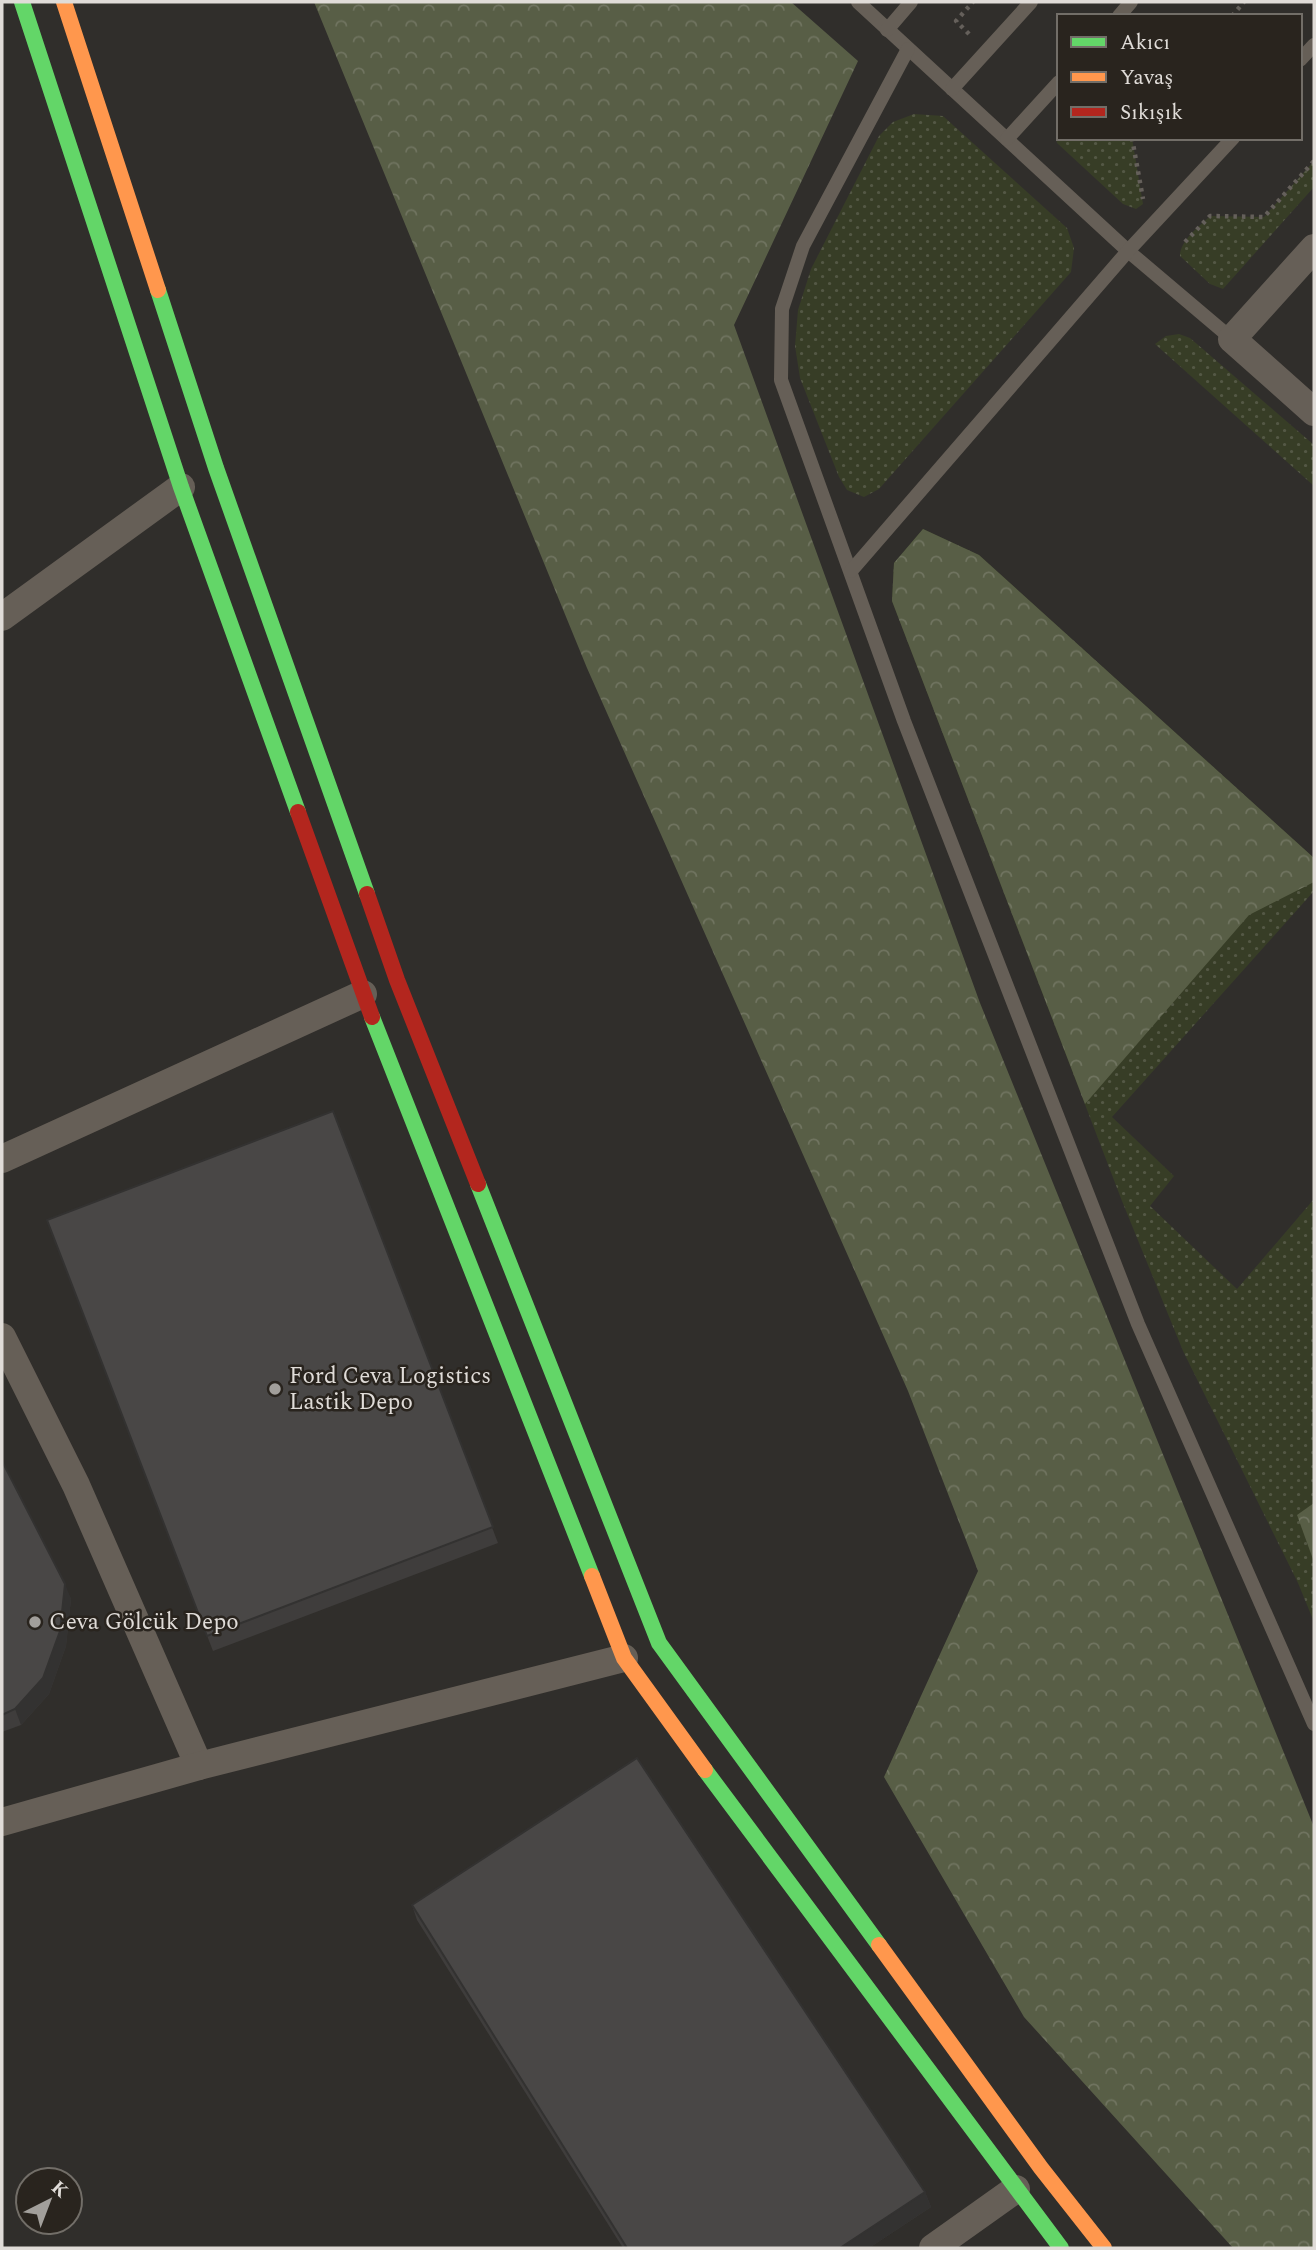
<svg xmlns="http://www.w3.org/2000/svg" width="1316" height="2250" viewBox="0 0 1316 2250" font-family="Spectral,serif">
	<style>
		.grass { fill: url(#grass-dots) }
		.forest { fill: url(#forest-crowns) }
		.lines { fill: none; stroke-linecap: round; stroke-linejoin: round }
		.path { stroke: #65605b; stroke-width: 4.5; stroke-dasharray: 3.5 5; stroke-linecap: butt }
		.lane { stroke: #665f57; stroke-width: 14 }
		.street { stroke: #665f57; stroke-width: 28 }
		.fast { stroke: #63d668; stroke-width: 16 }
		.slow { stroke: #ff974d; stroke-width: 16 }
		.jam { stroke: #b3261e; stroke-width: 16 }
		.wall { fill: #3f3d3c }
		.shaded-wall { fill: #333231 }
		.building { fill: #494746; stroke: #333231; stroke-width: 2 }
		.poi-dot { fill: #a29f9b; stroke: #29241e; stroke-width: 2.5 }
		.labels { text-anchor: middle; dominant-baseline: central; stroke-width: 5; stroke-linejoin: round; paint-order: stroke }
		.poi-label { font-size: 23px; fill: #e0dcd8; stroke: #29241e; text-anchor: start }
	</style>
	<defs>
		<pattern id="grass-dots" width="8" height="8" patternUnits="userSpaceOnUse" patternTransform="scale(1.75)"><rect width="8" height="8" fill="#373d26"/><path d="M2 2h.1M6 6h.1" fill="none" stroke="#545845" stroke-width="1.8" stroke-linecap="round"/></pattern>
		<pattern id="forest-crowns" width="20" height="18" patternUnits="userSpaceOnUse" patternTransform="scale(1.75)"><rect width="20" height="18" fill="#585e46"/><path d="M2 6a3 3 0 1 1 6 0M12 15a3 3 0 1 1 6 0" fill="none" stroke="#707460"/></pattern>
	</defs>
	<rect width="100%" height="100%" fill="#302e2b"/>
	<g class="grass">
		<path d="M914,114L943,116L1067,228L1074,248L1071,272L879,489L864,497L847,490L839,477L800,378L795,346L798,310L811,269L879,136L893,122Z"/>
		<path d="M1059,133V138H1132L1143,204L1136,209L1123,204L1057,143L1056,137Z"/>
		<path d="M1314,161V187L1223,289L1210,284L1180,256C1180,240 1200,226 1210,216L1264,217Z"/>
		<path d="M1179,334L1190,338L1314,445V486L1155,344L1166,336Z"/>
		<path d="M923,529L979,555L1314,858V891L1112,1117L1174,1176L1150,1206L1237,1289L1314,1199V1622L1298,1583L1183,1351L1122,1201L892,601L894,563Z"/>
	</g>
	<g class="forest">
		<path d="M314,2H791L858,61L734,325L980,1003L1314,1827V2248H1233L1024,2017L884,1777L978,1571L908,1391L587,668Z"/>
		<path d="M923,529L979,555L1314,858V882L1249,915L1085,1104L892,601L894,563Z"/>
		<path d="M1314,1503V1562L1297,1515Z"/>
	</g>
	<g class="lines">
		<g class="path">
			<path d="M1232,16L1244,2"/>
			<path d="M969,34L956,21L973,2"/>
			<path d="M1132,138L1143,199"/>
			<path d="M1185,242L1210,216L1264,217L1314,161"/>
		</g>
		<g class="lane">
			<path d="M858,2L1128,251L1232,339"/>
			<path d="M1119,16L1131,2"/>
			<path d="M887,30L911,2"/>
			<path d="M908,49L803,246L782,309L781,380L904,721L1138,1324L1314,1724"/>
			<path d="M1300,60L1314,45"/>
			<path d="M952,89L1031,2"/>
			<path d="M1007,139L1059,82"/>
			<path d="M851,571L1128,251L1233,138"/>
		</g>
		<g class="street">
			<path d="M1314,248L1232,339L1314,412"/>
			<path d="M2,617L181,487"/>
			<path d="M2,1159L363,994"/>
			<path d="M2,1337L76,1485L199,1766"/>
			<path d="M2,1822L199,1766L624,1658"/>
			<path d="M933,2248L1016,2189"/>
		</g>
		<g class="fast">
			<path d="M22,2L181,487L298,812"/>
			<path d="M158,290L216,468L367,894"/>
			<path d="M372,1017L592,1576"/>
			<path d="M478,1184L659,1643L879,1945"/>
			<path d="M705,1770L1061,2248"/>
		</g>
		<g class="slow">
			<path d="M64,2L158,290"/>
			<path d="M592,1576L624,1658L705,1770"/>
			<path d="M879,1945L1041,2168L1104,2248"/>
		</g>
		<g class="jam">
			<path d="M298,812L372,1017"/>
			<path d="M367,894L397,980L478,1184"/>
		</g>
	</g>
	<g class="wall">
		<path d="M333,1111L498,1543L213,1651L47,1220Z"/>
		<path d="M2,1461L71,1599L66,1646L49,1694L21,1725L2,1732Z"/>
		<path d="M412,1905L925,2192L931,2207L869,2248H623L417,1920Z"/>
	</g>
	<g class="shaded-wall">
		<path d="M65,1584L71,1599L66,1646L49,1694L21,1725L15,1709Z"/>
		<path d="M925,2192L931,2207L869,2248H840Z"/>
	</g>
	<g class="building">
		<path d="M333,1111L493,1527L207,1636L47,1220Z"/>
		<path d="M2,1461L65,1584L60,1631L43,1678L15,1709L2,1715Z"/>
		<path d="M637,1758L925,2192L840,2248H627L412,1905Z"/>
	</g>
	<g class="poi-dot">
		<circle cx="275" cy="1389" r="7"/>
		<circle cx="35" cy="1622" r="7"/>
	</g>
	<g class="labels">
		<g class="poi-label">
			<text x="289" y="1376">Ford Ceva Logistics<tspan x="289" dy="26">Lastik Depo</tspan></text>
			<text x="49" y="1622">Ceva Gölcük Depo</text>
		</g>
	</g>
	<rect width="1316" height="2250" fill="none" stroke="#e0dcd8" stroke-width="7"/>
	<rect x="1057" y="14" width="245" height="126" fill="#29241e" stroke="#726e68" stroke-width="2"/>
	<rect x="1071" y="37" width="35" height="10" fill="#63d668" stroke="#726e68" stroke-width="2"/>
	<text x="1120" y="49" font-size="21" fill="#e0dcd8">Akıcı</text>
	<rect x="1071" y="72" width="35" height="10" fill="#ff974d" stroke="#726e68" stroke-width="2"/>
	<text x="1120" y="84" font-size="21" fill="#e0dcd8">Yavaş</text>
	<rect x="1071" y="107" width="35" height="10" fill="#b3261e" stroke="#726e68" stroke-width="2"/>
	<text x="1120" y="119" font-size="21" fill="#e0dcd8">Sıkışık</text>
	<g transform="translate(49 2201) rotate(42)"><circle r="33" fill="#29241e" stroke="#726e68" stroke-width="2"/>
	<path d="M0-5L12 26L0 18L-12 26Z" fill="#a29f9b"/>
	<text y="-10" font-size="19" font-weight="bold" text-anchor="middle" fill="#e0dcd8">K</text>
	</g>
</svg>
